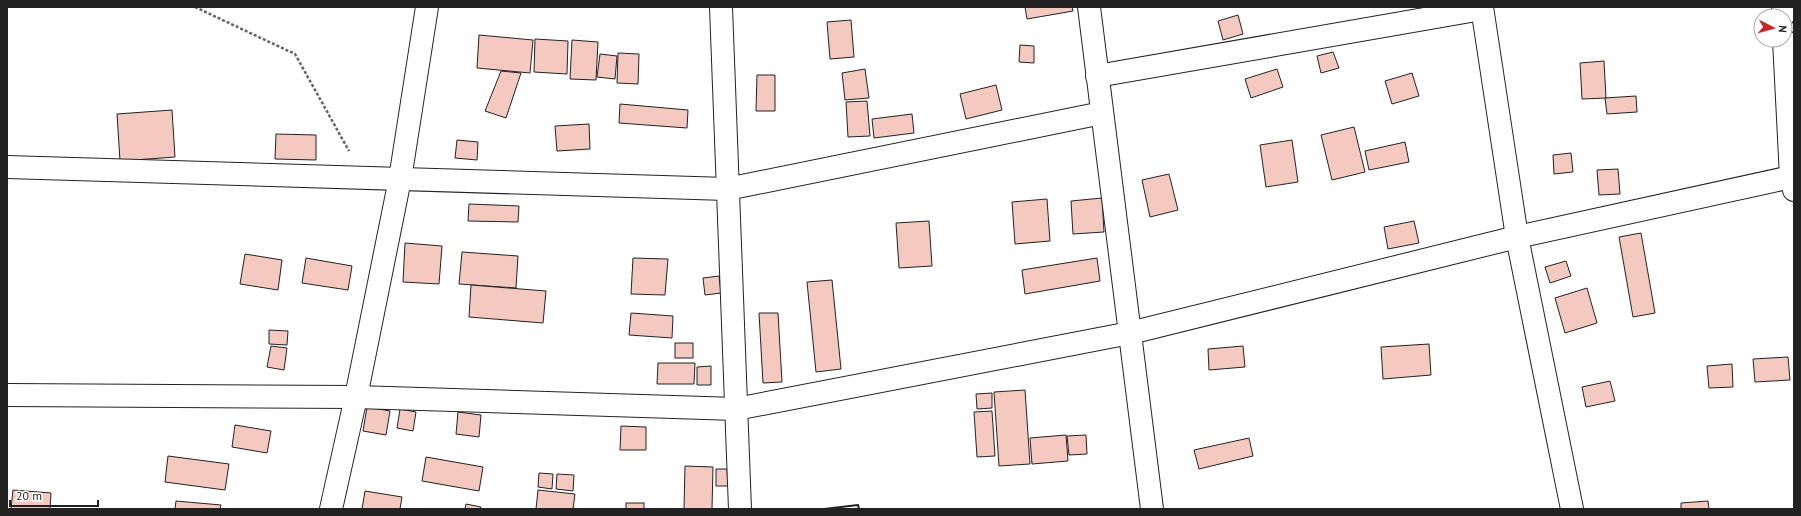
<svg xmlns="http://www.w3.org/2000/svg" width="1801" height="516" viewBox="0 0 1801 516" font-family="'PT Sans',sans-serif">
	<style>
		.building { fill: #f3c9c0; stroke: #222 }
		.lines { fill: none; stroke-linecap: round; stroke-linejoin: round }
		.minor-casing { stroke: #222; stroke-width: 24 }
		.path { stroke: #646464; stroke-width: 2.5; stroke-dasharray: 3 2; stroke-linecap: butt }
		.minor { stroke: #fff; stroke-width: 22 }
		.wall { stroke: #222; stroke-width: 2 }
	</style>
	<rect width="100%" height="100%" fill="#fff"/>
	<g class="building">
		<path d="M1025,7H1072L1073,11L1027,19Z"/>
		<path d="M1238,15L1243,34L1223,40L1218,21Z"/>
		<path d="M851,20L854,57L830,59L827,22Z"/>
		<path d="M479,35L533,40L530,73L477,68Z"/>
		<path d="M535,39L568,41L567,74L534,72Z"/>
		<path d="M572,40L598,42L596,80L570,79Z"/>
		<path d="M1020,45L1034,46V63L1019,62Z"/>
		<path d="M1333,52L1339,68L1321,73L1317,56Z"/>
		<path d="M618,53L639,54L638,84L617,83Z"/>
		<path d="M600,54L617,56L615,79L597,77Z"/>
		<path d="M1604,61L1606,98L1582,99L1580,63Z"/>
		<path d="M865,69L869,98L845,100L842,73Z"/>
		<path d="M1277,69L1283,87L1251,98L1245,79Z"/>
		<path d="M501,71L521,73L506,118L485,111Z"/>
		<path d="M1412,73L1419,96L1392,104L1385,81Z"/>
		<path d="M757,75H775V111H756Z"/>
		<path d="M996,85L1002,110L966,119L960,94Z"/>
		<path d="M1636,96L1637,112L1607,114L1605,98Z"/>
		<path d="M867,101L870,136L848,137L846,102Z"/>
		<path d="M620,104L688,110L687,128L619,123Z"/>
		<path d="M172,110L175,157L120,161L117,114Z"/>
		<path d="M912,114L914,133L874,138L872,119Z"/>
		<path d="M589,124L590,149L557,151L555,126Z"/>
		<path d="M1354,127L1365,172L1332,180L1321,135Z"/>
		<path d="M276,134L316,135V160L275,159Z"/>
		<path d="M457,140L478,142L477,160L455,158Z"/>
		<path d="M1292,140L1298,182L1266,187L1260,145Z"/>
		<path d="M1405,142L1409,162L1369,170L1365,151Z"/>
		<path d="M1571,153L1573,172L1554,174L1553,155Z"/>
		<path d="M1618,169L1620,194L1599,195L1597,170Z"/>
		<path d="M1169,174L1178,210L1150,217L1142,180Z"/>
		<path d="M1102,198L1104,232L1073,234L1071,201Z"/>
		<path d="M1047,199L1050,241L1015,244L1012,202Z"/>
		<path d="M469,204L519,206L518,222L468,221Z"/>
		<path d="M929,221L932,266L899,268L896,223Z"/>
		<path d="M1414,221L1419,243L1388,249L1384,227Z"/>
		<path d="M1641,233L1655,313L1633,317L1619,237Z"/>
		<path d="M405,243L442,246L439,284L403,282Z"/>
		<path d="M462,252L518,256L516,288L459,284Z"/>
		<path d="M245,254L282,260L278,290L240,284Z"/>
		<path d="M306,258L352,266L348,290L302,283Z"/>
		<path d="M633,258L668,259L665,295L631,294Z"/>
		<path d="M1097,258L1100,281L1025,294L1022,270Z"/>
		<path d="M1566,261L1571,276L1550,283L1545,267Z"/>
		<path d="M719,276L721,293L705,295L703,278Z"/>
		<path d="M832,280L841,369L816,372L807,282Z"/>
		<path d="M471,285L546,291L543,323L469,317Z"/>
		<path d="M1587,288L1597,323L1565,333L1555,298Z"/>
		<path d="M631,313L673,316L672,338L629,335Z"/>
		<path d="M759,313H778L782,382L763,383Z"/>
		<path d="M269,330L288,331L287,345L269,344Z"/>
		<rect x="675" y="343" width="18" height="15"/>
		<path d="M1429,344L1431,375L1383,379L1381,347Z"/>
		<path d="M271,346L287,348L284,370L267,367Z"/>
		<path d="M1243,346L1245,367L1209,370L1208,349Z"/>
		<path d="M1788,357L1790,380L1755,382L1753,359Z"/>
		<path d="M658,363H695L694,384H657Z"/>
		<path d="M1732,364L1733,387L1709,388L1707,366Z"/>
		<path d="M711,366V385H697V367Z"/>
		<path d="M1610,381L1615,401L1586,407L1582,387Z"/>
		<path d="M1025,390L1030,464L999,466L994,392Z"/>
		<path d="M992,393V408L977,409L976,394Z"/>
		<path d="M367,407L390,411L386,435L363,431Z"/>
		<path d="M400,409L416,412L413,431L397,428Z"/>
		<path d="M992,411L995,456L977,457L974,412Z"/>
		<path d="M458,412L481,415L479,437L456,434Z"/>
		<path d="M235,425L271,431L267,453L232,447Z"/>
		<path d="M621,426L646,427V450H620Z"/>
		<path d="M1066,435L1068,461L1032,464L1030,438Z"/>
		<path d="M1086,435L1087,454L1069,455L1067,436Z"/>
		<path d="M1249,438L1253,456L1199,469L1194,450Z"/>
		<path d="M168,456L229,464L225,490L165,482Z"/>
		<path d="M426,457L483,467L479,491L422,481Z"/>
		<path d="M685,466L713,467L712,509H684Z"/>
		<path d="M716,469H727L728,486H716Z"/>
		<path d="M539,473L553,474L552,489L538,487Z"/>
		<path d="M557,474L574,475L573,491L556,489Z"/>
		<path d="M13,490L51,493L50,509H11Z"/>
		<path d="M538,490L575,494L573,509H536Z"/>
		<path d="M365,491L402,497L400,509H362Z"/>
		<path d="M176,501L221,505L220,509H175Z"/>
		<path d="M1708,501L1709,509H1681V503Z"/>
		<rect x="626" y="503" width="18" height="6"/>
		<path d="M466,504L481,507L480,509H465Z"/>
	</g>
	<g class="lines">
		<defs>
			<g id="minor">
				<path d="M721,7L740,509"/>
				<path d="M1089,7L1152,509"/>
				<path d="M1482,7L1517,237L1572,509"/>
				<path d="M1783,7V16"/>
				<path d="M1784,40L1791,177L1794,190"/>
				<path d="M1097,76L1482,9"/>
				<path d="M7,167L727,189L1102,113"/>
				<path d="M7,395L356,397L736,409L1130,333L1517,237L1791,177"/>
				<path d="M331,509L356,397L400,179L427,7"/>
			</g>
		</defs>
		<use href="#minor" class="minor-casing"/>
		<path class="path" d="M195,7L295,54L349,151"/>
		<use href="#minor" class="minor"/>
		<path class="wall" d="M824,509L858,505L859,509"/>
	</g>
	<rect width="1801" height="516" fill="none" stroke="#222222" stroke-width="16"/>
	<g transform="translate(1773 28) rotate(96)"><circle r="19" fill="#ffffff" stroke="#a7a7a7"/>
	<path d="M0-3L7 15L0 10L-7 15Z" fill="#c62828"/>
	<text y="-6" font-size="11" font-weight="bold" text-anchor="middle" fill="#222222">N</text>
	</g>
	<path d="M10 500v6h88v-6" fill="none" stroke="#222222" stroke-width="2"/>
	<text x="16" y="500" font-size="12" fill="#222222" stroke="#ffffff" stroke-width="3" paint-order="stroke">20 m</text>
</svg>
